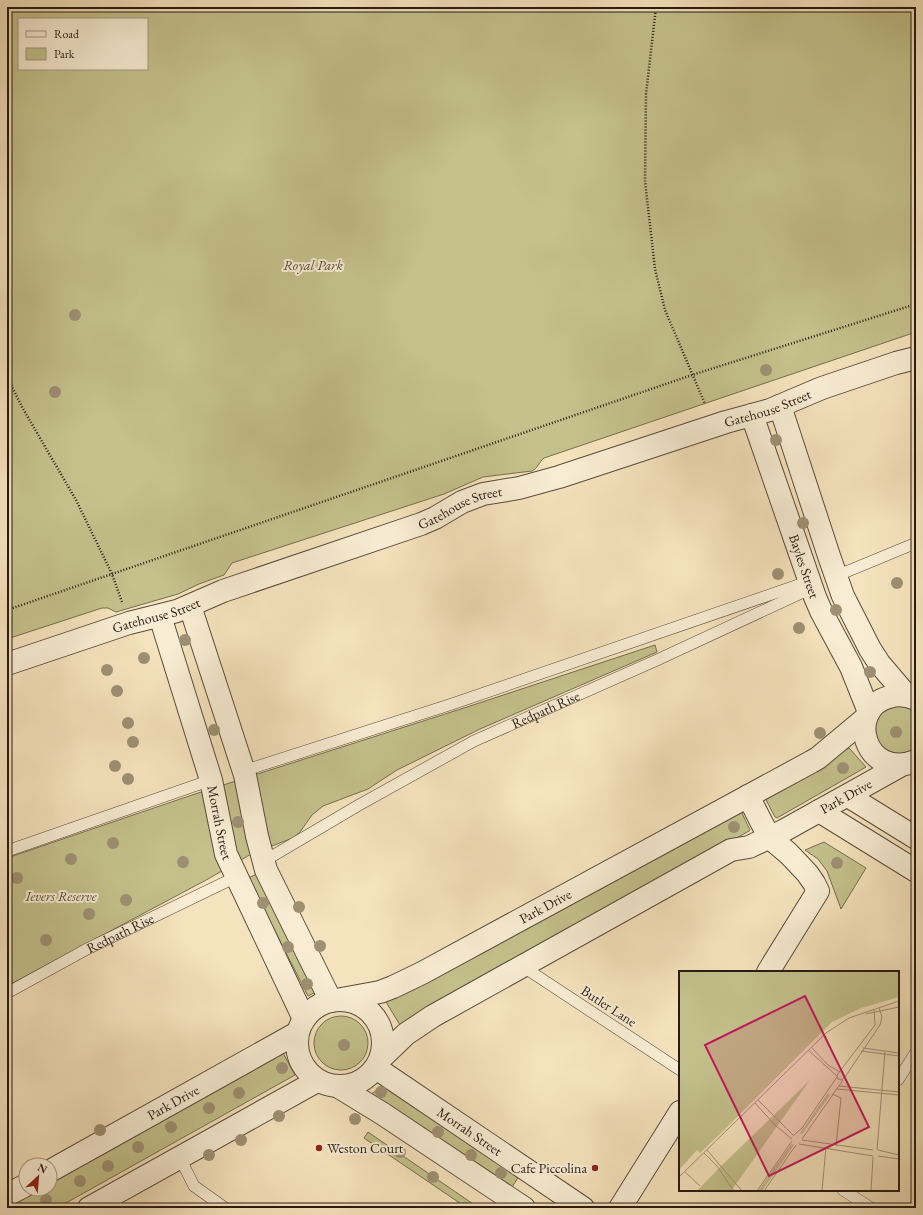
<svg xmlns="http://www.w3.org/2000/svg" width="923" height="1215" viewBox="0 0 923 1215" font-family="'EB Garamond',serif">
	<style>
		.green { fill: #c4c18c; stroke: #766e4f; fill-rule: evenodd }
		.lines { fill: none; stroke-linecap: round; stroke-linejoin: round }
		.service-casing { stroke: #5a4c3d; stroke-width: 12 }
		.minor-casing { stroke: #5a4c3d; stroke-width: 24 }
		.tertiary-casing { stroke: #5a4c3d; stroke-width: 24 }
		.path { stroke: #271a12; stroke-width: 2.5; stroke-dasharray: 1 2; stroke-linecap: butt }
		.service { stroke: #f8edd4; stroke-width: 11 }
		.minor { stroke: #f8edd4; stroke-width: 22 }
		.tertiary { stroke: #f8edd4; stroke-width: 22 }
		.tree { fill: #9e9073 }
		.poi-dot { fill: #8f2418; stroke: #f8edd4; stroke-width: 1.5 }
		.labels { text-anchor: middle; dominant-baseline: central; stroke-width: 4; stroke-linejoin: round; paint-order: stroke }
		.park-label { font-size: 14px; font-style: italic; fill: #564c37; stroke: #f8edd4 }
		.street-label { font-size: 14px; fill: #271a12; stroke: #f8edd4 }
		.poi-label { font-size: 14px; fill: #271a12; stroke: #f8edd4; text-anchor: start }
		.inset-road { fill: none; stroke: #a39379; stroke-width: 1 }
		.view { fill: #c2185b; fill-opacity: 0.15; stroke: #c2185b; stroke-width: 2 }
		.inset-edge { fill: none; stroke: #271a12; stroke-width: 2 }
	</style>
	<rect width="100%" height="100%" fill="#f5e3bd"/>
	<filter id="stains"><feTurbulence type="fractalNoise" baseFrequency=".005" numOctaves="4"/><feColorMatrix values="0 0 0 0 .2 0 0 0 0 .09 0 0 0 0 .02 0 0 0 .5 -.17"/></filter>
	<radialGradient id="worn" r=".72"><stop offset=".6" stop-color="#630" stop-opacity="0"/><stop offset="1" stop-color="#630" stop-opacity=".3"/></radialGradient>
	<g class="green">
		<path d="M7,7H916V332L544,458C539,462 538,468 532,471L483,477L444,494L232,563L224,575L199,584L178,594L116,612L108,608H102L7,639ZM19,19H147V69H19Z"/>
		<path d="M655,645L657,652L480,729L397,770L368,789L323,806L312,815L300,832L293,838L253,853L208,879L7,986V858L192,795L467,707Z"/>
		<path d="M892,703L916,706V753L889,754L877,741L875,723L878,714Z"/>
		<path d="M849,748L866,767L777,818L775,817L764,796L765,793Z"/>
		<path d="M737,809H740L750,830L749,831L400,1025L386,1002Z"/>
		<path d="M824,842L866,868L841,909L827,871L818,859L805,850Z"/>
		<path d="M257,874L318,991L308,996L248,878Z"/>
		<circle cx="341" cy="1043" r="27"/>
		<path d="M282,1051L295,1075L57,1208H7V1205L36,1189H50V1181Z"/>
		<path d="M387,1082L519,1176L512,1187L369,1096Z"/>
		<path d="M368,1132L479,1208H467L364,1138Z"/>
	</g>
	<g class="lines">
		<defs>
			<g id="service">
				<path d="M836,576L916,543"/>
				<path d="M243,771L452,704L810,581"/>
				<path d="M7,851L211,780"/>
				<path id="s1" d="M264,861L359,805L474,741L657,660L812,588"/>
				<path d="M522,966L680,1070"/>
				<path id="s2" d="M7,993L87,949L236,877"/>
				<path d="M898,1080L916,1052"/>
				<path d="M180,1158L194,1186L225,1208"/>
				<path d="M843,1190L871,1208"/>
			</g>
			<g id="minor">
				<path d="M780,406L829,556L843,596L870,649L879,663L907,696"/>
				<path id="s3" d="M752,415L815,597L821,611L851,667L869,712"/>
				<path d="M190,606L245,775L257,836L266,870L331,1001"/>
				<path id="s4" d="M160,616L211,780L226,854L304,1019"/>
				<path d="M916,699C907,695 898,694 889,697C845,709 864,781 916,761"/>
				<path d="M748,796L769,837L789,854L807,873L814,883L818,891L768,972"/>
				<path d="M848,796L916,838"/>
				<path d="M819,811L916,871"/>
				<circle cx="340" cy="1043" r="43"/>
				<path id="s5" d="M336,1000L380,992L393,987L422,973L811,762L818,758L866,718"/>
				<path id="s6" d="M381,1058L406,1034L433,1016L731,850L749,847L783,831L900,766"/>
				<path id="s7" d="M376,1068L583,1208"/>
				<path d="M339,1087L383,1114L524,1208"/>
				<path id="s8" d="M50,1171L297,1033"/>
				<path d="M7,1195L26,1185"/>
				<path d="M89,1208L317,1081"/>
				<path d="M620,1208L680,1112"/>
			</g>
			<g id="tertiary">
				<path id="s9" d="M7,664L129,623L177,611L223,591L421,524L435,518L462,502L483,494L519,488L559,477L726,422L770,410L822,388L896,363L916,358"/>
			</g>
		</defs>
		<use href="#service" class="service-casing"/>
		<use href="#minor" class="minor-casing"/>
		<use href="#tertiary" class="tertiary-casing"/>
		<g class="path">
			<path d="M656,7L646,94L645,181L655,269L665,310L705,404"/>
			<path d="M7,377L22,407L76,500L112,574L122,602"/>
			<path d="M7,610L692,375L916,304"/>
		</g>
		<use href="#service" class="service"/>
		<use href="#minor" class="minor"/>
		<use href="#tertiary" class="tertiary"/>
	</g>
	<g class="tree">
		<circle cx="75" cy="315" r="6"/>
		<circle cx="766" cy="370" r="6"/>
		<circle cx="55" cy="392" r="6"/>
		<circle cx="776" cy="440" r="6"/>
		<circle cx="803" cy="523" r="6"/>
		<circle cx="778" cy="574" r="6"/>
		<circle cx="897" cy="583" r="6"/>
		<circle cx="836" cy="610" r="6"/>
		<circle cx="799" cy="628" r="6"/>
		<circle cx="185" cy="640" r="6"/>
		<circle cx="144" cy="658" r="6"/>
		<circle cx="107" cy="670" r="6"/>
		<circle cx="870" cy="672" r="6"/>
		<circle cx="117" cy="691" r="6"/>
		<circle cx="128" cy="723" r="6"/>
		<circle cx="214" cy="730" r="6"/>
		<circle cx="896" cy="732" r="6"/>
		<circle cx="820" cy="733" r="6"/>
		<circle cx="133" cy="742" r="6"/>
		<circle cx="115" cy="766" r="6"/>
		<circle cx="843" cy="768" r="6"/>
		<circle cx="128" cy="779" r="6"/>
		<circle cx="238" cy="822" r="6"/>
		<circle cx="734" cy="827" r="6"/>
		<circle cx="113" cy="843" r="6"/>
		<circle cx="71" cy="859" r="6"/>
		<circle cx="183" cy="862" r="6"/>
		<circle cx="837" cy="863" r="6"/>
		<circle cx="17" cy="878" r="6"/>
		<circle cx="126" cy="900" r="6"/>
		<circle cx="263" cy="903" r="6"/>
		<circle cx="299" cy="907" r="6"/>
		<circle cx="89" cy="914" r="6"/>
		<circle cx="46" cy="940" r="6"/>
		<circle cx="320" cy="946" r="6"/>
		<circle cx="288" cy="947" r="6"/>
		<circle cx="307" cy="984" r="6"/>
		<circle cx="344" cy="1045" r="6"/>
		<circle cx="282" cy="1068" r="6"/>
		<circle cx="381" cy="1092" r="6"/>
		<circle cx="239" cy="1093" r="6"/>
		<circle cx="209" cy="1108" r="6"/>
		<circle cx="279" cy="1116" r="6"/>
		<circle cx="355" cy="1119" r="6"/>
		<circle cx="171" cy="1127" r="6"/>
		<circle cx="100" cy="1130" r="6"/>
		<circle cx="438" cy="1132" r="6"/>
		<circle cx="241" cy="1140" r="6"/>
		<circle cx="138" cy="1147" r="6"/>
		<circle cx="400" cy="1152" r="6"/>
		<circle cx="209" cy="1155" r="6"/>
		<circle cx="471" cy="1155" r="6"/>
		<circle cx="108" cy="1166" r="6"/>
		<circle cx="501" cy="1173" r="6"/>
		<circle cx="433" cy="1177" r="6"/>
		<circle cx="80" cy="1181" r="6"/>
		<circle cx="46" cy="1200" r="6"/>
	</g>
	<g class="poi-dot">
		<circle cx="319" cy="1148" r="4"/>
		<circle cx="595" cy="1168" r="4"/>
	</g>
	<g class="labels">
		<g class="park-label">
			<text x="313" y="265">Royal Park</text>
			<text x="61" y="896">Ievers Reserve</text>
		</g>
		<g class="street-label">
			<text stroke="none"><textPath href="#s9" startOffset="804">Gatehouse Street</textPath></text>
			<text stroke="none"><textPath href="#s9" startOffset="480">Gatehouse Street</textPath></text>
			<text stroke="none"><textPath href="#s3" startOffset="160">Bayles Street</textPath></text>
			<text stroke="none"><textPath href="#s9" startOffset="157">Gatehouse Street</textPath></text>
			<text stroke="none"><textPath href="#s1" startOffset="320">Redpath Rise</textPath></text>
			<text stroke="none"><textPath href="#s6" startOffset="536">Park Drive</textPath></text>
			<text stroke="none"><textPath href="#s4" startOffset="215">Morrah Street</textPath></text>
			<text stroke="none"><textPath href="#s5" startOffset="231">Park Drive</textPath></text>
			<text stroke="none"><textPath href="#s2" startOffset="128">Redpath Rise</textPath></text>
			<text transform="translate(609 1006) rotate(33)">Butler Lane</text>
			<text stroke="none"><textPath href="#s8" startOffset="141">Park Drive</textPath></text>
			<text stroke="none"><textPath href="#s7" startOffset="113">Morrah Street</textPath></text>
		</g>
		<g class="poi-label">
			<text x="327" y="1148">Weston Court</text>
			<text x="587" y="1168" text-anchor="end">Cafe Piccolina</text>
		</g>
	</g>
	<g transform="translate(679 971)">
		<rect width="220" height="220" fill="#f5e3bd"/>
		<path d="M0,0H220V26L182,37L153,51L45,159L21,182L18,179L0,199ZM131,109L52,220H18L40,197ZM149,122L151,124L123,163L121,162ZM112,173L115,174L83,220H79Z" fill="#c4c18c"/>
		<path class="inset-road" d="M187,43L220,36M132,76L149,94L161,101M184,77L220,82M129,79L158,105M182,80L220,85M162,101L166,105L163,109L159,108L158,104L196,54L195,38M166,106L201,54L203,46L200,37M160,115L220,121M158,118L220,124M153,123L162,127L157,175M79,129L115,165M76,132L96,154L113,168M115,164L123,157L158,106M123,168L164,109M123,169L194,179M120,173L194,185M28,179L63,220M198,179L206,81M199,179L220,184M25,182L38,195L55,220M199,185L220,188M6,201L21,215M0,206L147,62L170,47L220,30M78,220L113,170M85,220L117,174M143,220L147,176M192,220L194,186"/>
		<path class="view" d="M126,25L190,156L90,205L26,74Z"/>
		<rect width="220" height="220" class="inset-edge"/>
	</g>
	<rect width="923" height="1215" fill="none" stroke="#f5e3bd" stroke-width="24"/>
	<rect x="8" y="8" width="907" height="1199" fill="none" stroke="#271a12" stroke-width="2"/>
	<rect x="12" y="12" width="899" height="1191" fill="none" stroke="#271a12"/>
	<rect x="18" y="18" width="130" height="52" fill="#f8edd4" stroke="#a49986"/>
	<rect x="26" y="31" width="20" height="6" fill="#f8edd4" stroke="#a49986"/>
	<text x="54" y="38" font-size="12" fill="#271a12">Road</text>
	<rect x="26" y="48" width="20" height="12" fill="#c4c18c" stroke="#a49986"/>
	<text x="54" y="58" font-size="12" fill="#271a12">Park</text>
	<g transform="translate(38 1177) rotate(26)"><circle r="19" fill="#f8edd4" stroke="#a49986"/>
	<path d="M0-3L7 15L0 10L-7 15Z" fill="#8f2418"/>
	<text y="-6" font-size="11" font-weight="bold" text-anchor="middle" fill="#271a12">N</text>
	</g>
	<rect width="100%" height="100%" filter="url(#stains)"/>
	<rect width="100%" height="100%" fill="url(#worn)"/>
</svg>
